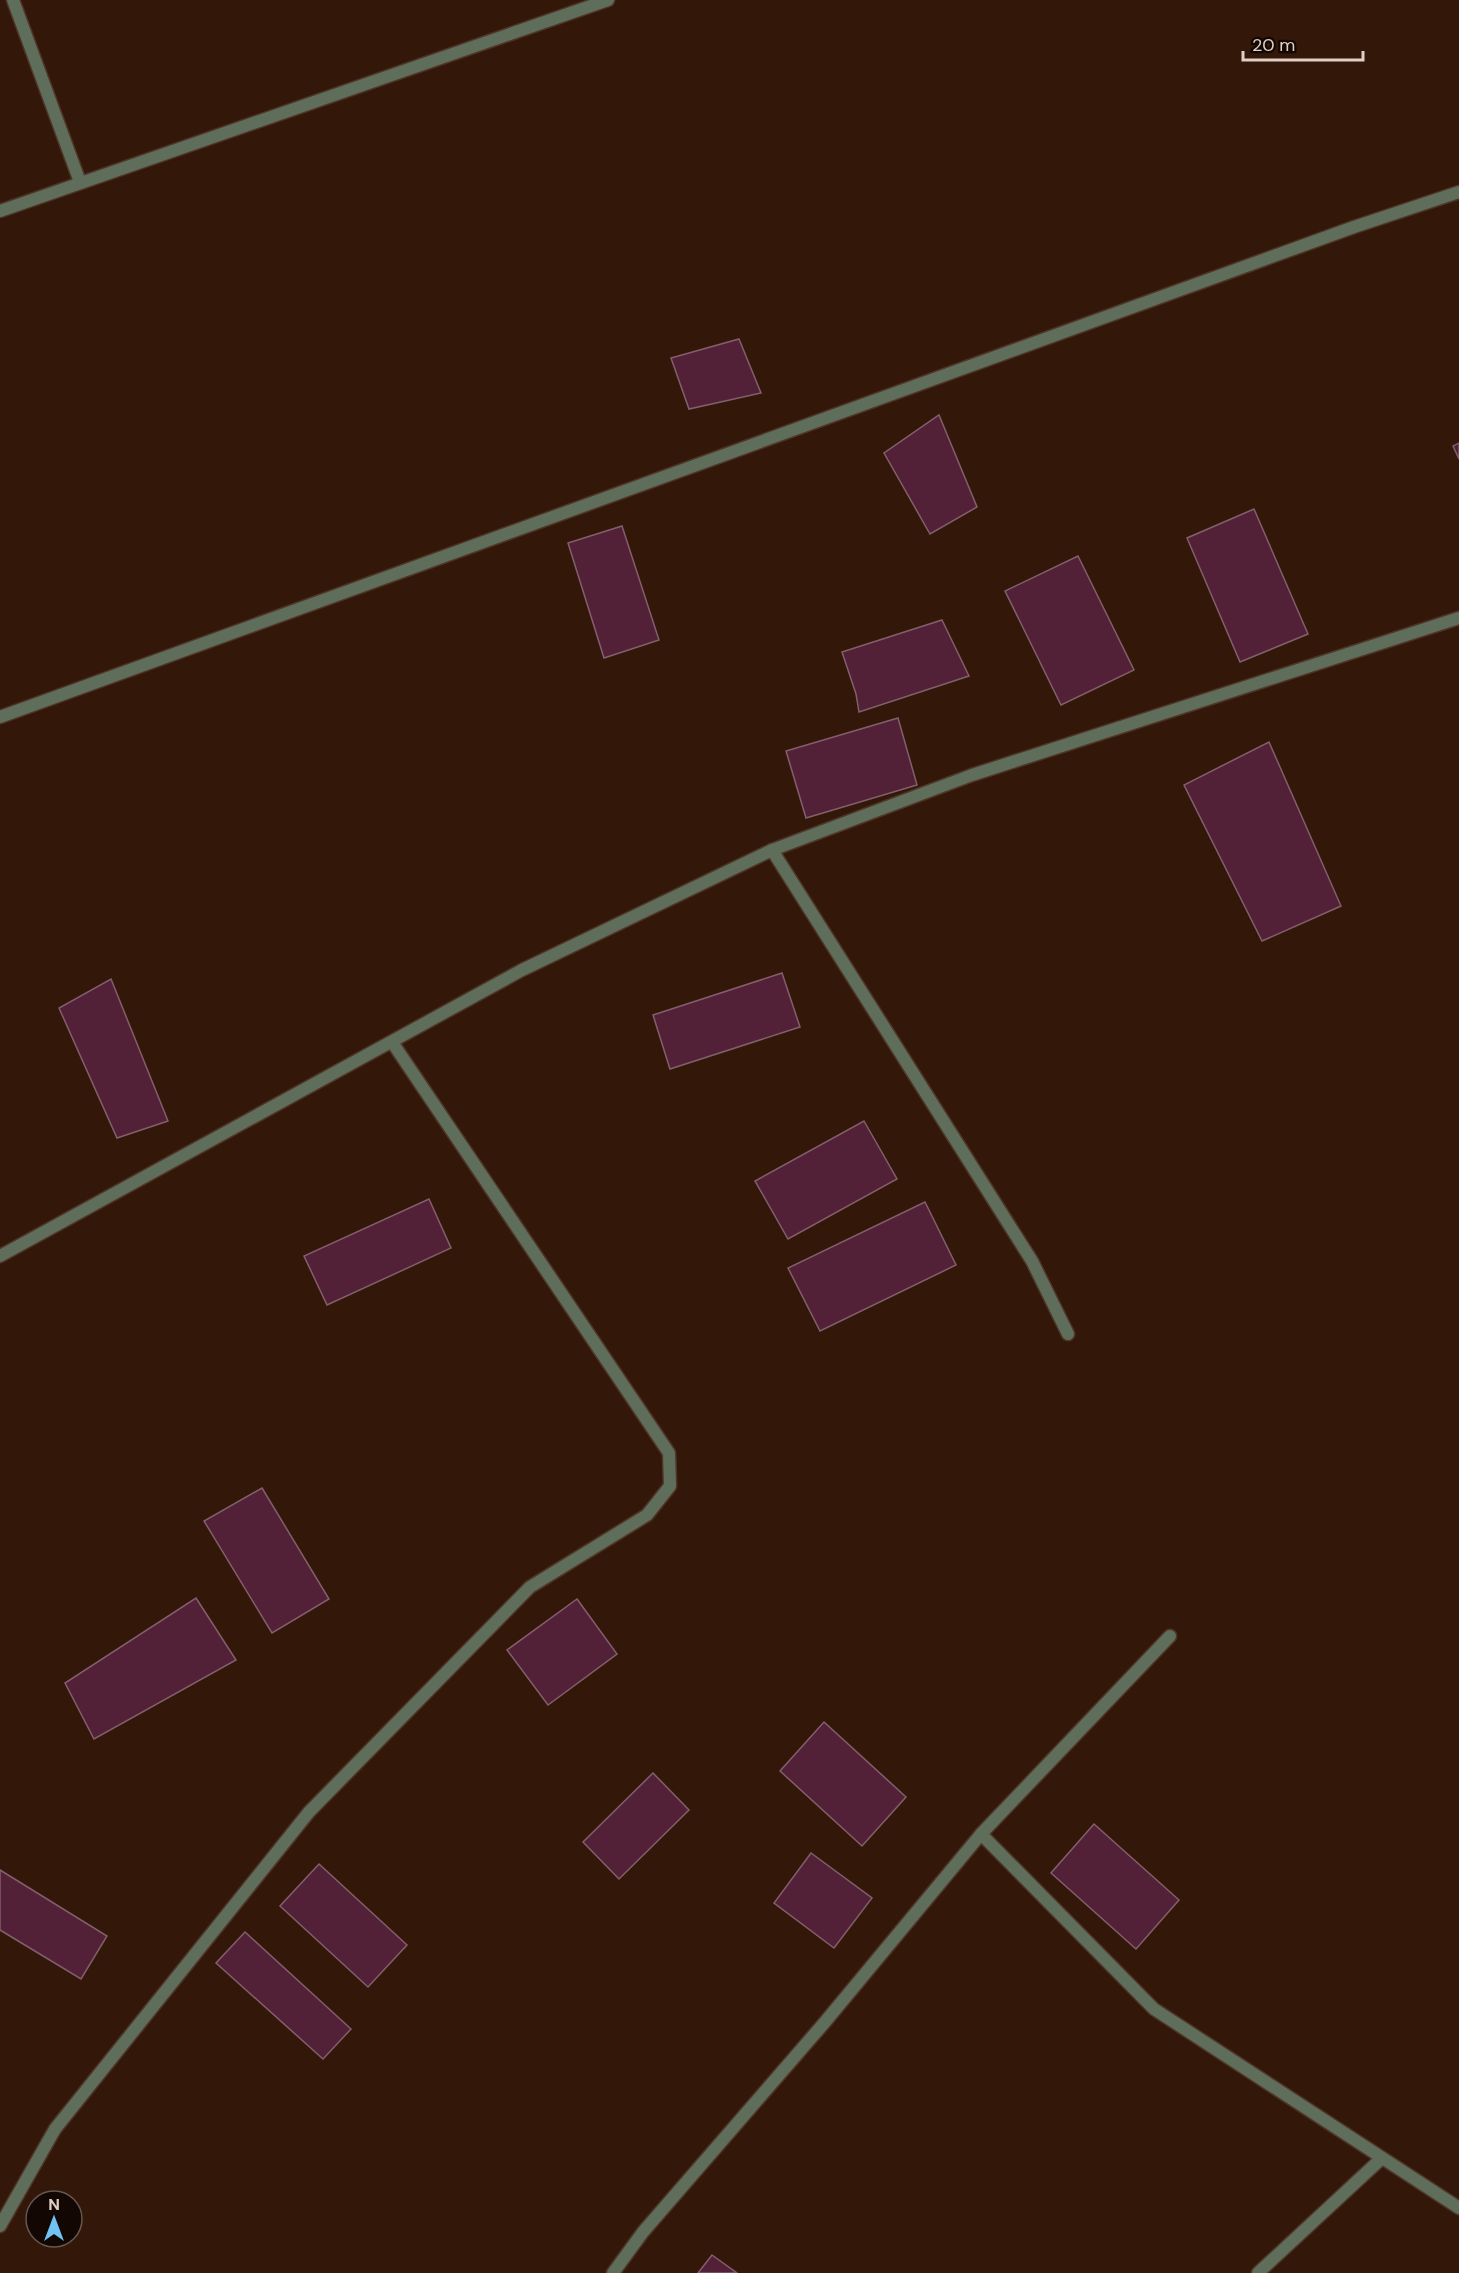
<svg xmlns="http://www.w3.org/2000/svg" width="1459" height="2273" viewBox="0 0 1459 2273" font-family="'DM Sans',sans-serif">
	<style>
		.building { fill: #532137; stroke: #825f6c; stroke-width: 1.5 }
		.lines { fill: none; stroke-linecap: round; stroke-linejoin: round }
		.minor-casing { stroke: #4f3528; stroke-width: 15 }
		.minor { stroke: #5f6e5b; stroke-width: 12 }
	</style>
	<rect width="100%" height="100%" fill="#33180a"/>
	<g class="building">
		<path d="M739,339L761,393L689,409L671,358Z"/>
		<path d="M939,415L977,507L930,534L884,453Z"/>
		<path d="M1459,443V459L1453,446Z"/>
		<path d="M1254,509L1308,634L1240,662L1187,538Z"/>
		<path d="M622,526L659,640L604,658L568,543Z"/>
		<path d="M1078,556L1134,670L1061,705L1005,591Z"/>
		<path d="M942,620L969,676L859,712L856,694L842,652Z"/>
		<path d="M898,718L917,785L806,818L786,751Z"/>
		<path d="M1269,742L1341,906L1262,941L1184,785Z"/>
		<path d="M782,973L800,1027L670,1069L653,1015Z"/>
		<path d="M111,979L168,1121L117,1138L59,1008Z"/>
		<path d="M864,1121L897,1179L788,1239L755,1181Z"/>
		<path d="M429,1199L451,1248L327,1305L304,1256Z"/>
		<path d="M925,1202L956,1265L820,1331L788,1268Z"/>
		<path d="M262,1488L329,1599L272,1633L204,1521Z"/>
		<path d="M196,1598L236,1660L94,1739L65,1683Z"/>
		<path d="M577,1599L617,1654L548,1705L507,1650Z"/>
		<path d="M824,1722L906,1797L862,1846L780,1771Z"/>
		<path d="M653,1773L689,1810L619,1879L583,1842Z"/>
		<path d="M1094,1824L1179,1900L1136,1949L1051,1873Z"/>
		<path d="M811,1853L872,1898L834,1948L774,1903Z"/>
		<path d="M319,1864L407,1945L368,1987L280,1906Z"/>
		<path d="M0,1870L107,1936L81,1979L0,1930Z"/>
		<path d="M245,1932L351,2029L323,2059L216,1963Z"/>
		<path d="M712,2255L737,2273H698Z"/>
	</g>
	<g class="lines">
		<defs>
			<g id="minor">
				<path d="M13,0L80,182"/>
				<path d="M0,211L608,0"/>
				<path d="M0,717L1354,227L1459,192"/>
				<path d="M772,850L1032,1261L1068,1334"/>
				<path d="M0,1256L522,970L772,850L972,775L1459,618"/>
				<path d="M981,1834L1154,2009L1459,2208"/>
				<path d="M0,2226L55,2129L309,1812L530,1587L647,1515L670,1486L669,1453L392,1042"/>
				<path d="M613,2273L643,2232L825,2022L981,1834L1170,1636"/>
				<path d="M1258,2273L1382,2158"/>
			</g>
		</defs>
		<use href="#minor" class="minor-casing"/>
		<use href="#minor" class="minor"/>
	</g>
	<g transform="translate(54 2219)"><circle r="28" fill="#120703" stroke="#655751" stroke-width="1.5"/>
	<path d="M0-4.5L10 22L0 15L-10 22Z" fill="#72c1f5"/>
	<text y="-9" font-size="16" font-weight="bold" text-anchor="middle" fill="#e1cec5">N</text>
	</g>
	<path d="M1243 51v9h120v-9" fill="none" stroke="#e1cec5" stroke-width="3"/>
	<text x="1252" y="51" font-size="18" fill="#e1cec5" stroke="#120703" stroke-width="4.5" paint-order="stroke">20 m</text>
</svg>
